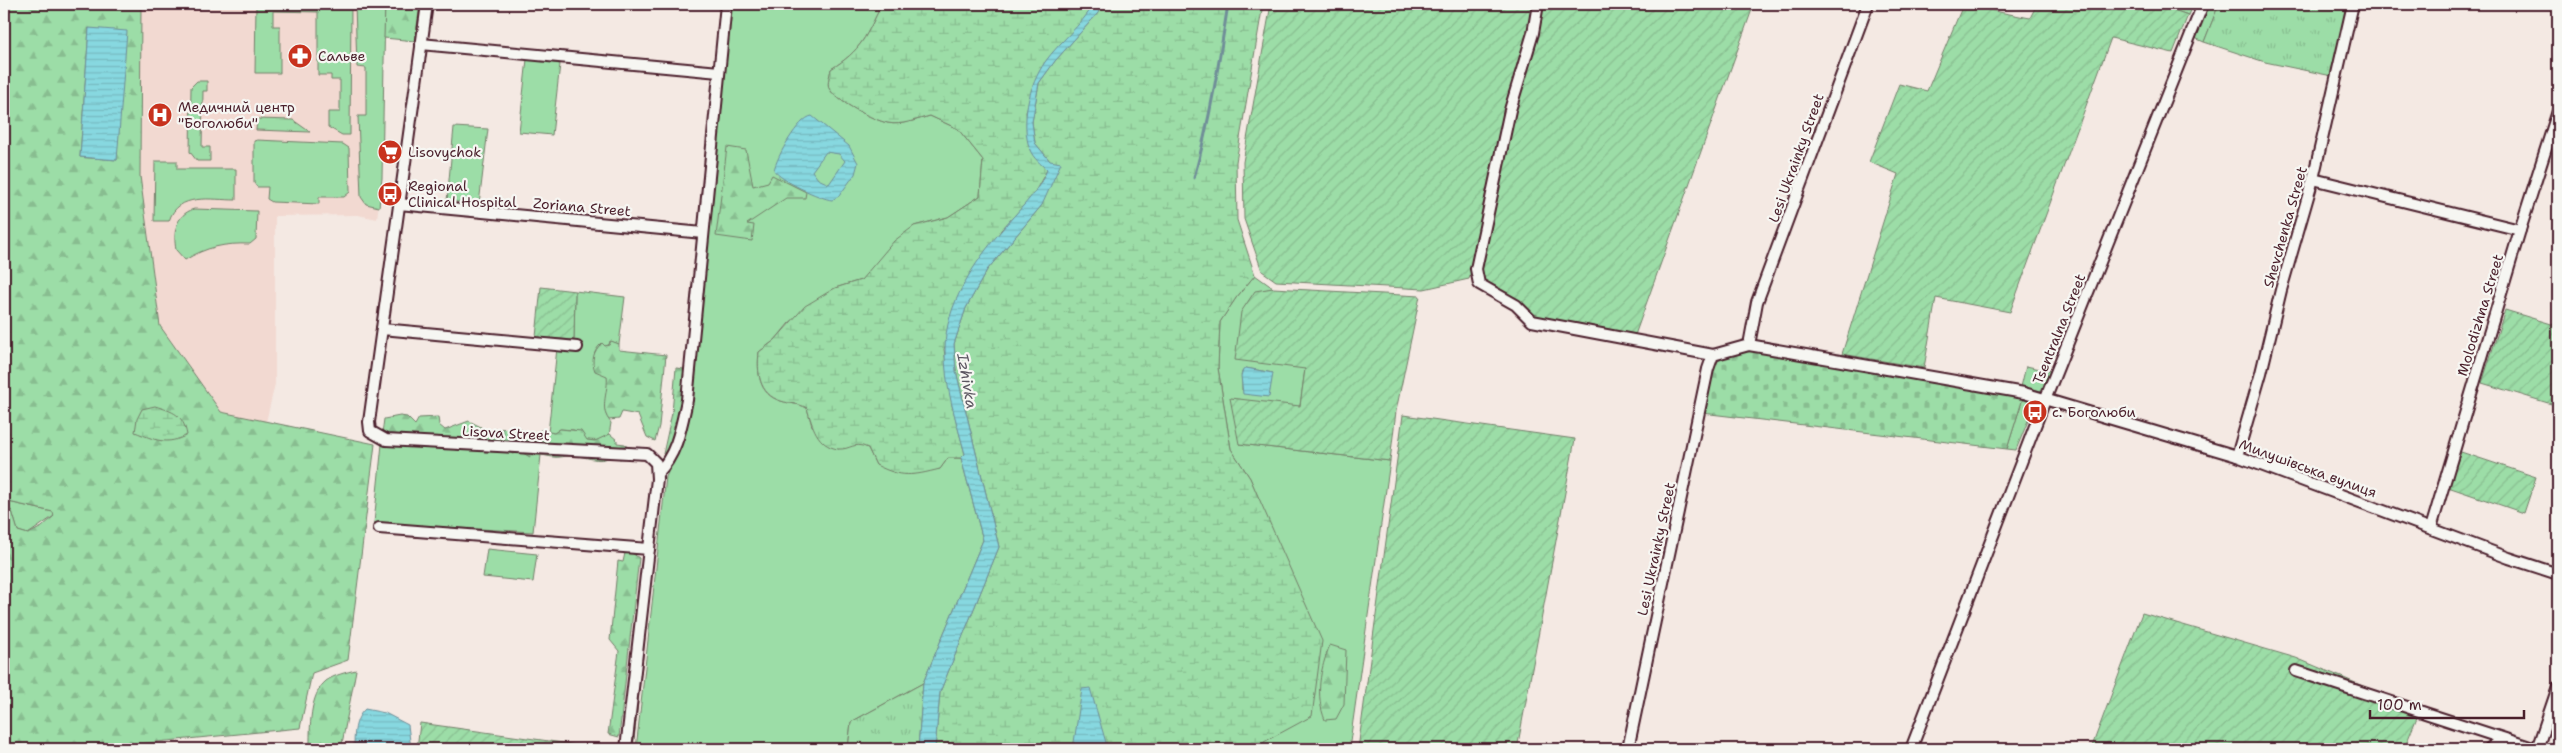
<svg xmlns="http://www.w3.org/2000/svg" width="2562" height="753" viewBox="0 0 2562 753" font-family="'Shantell Sans',sans-serif">
	<style>
		.built { fill: #f2d9d1 }
		.grass { fill: #9cdda7; stroke: #737e69; fill-rule: evenodd }
		.forest { fill: url(#forest-firs); stroke: #737e69; fill-rule: evenodd }
		.wetland { fill: url(#wetland-marsh); stroke: #737e69 }
		.cemetery { fill: url(#cemetery-stones); stroke: #737e69 }
		.park { fill: url(#park-tufts); stroke: #737e69 }
		.garden { fill: url(#garden-furrows); stroke: #737e69 }
		.water { fill: url(#water-rules); stroke: #6f8e98; fill-rule: evenodd }
		.lines { fill: none; stroke-linecap: round; stroke-linejoin: round }
		.stream { stroke: #6f8e98; stroke-width: 3 }
		.minor-casing { stroke: #4a1f2b; stroke-width: 14 }
		.minor { stroke: #f6f6f2; stroke-width: 10 }
		.labels { text-anchor: middle; dominant-baseline: central; stroke-width: 4.5; stroke-linejoin: round; paint-order: stroke }
		.poi-label { font-size: 14px; fill: #4a1f2b; stroke: #f6f6f2; text-anchor: start }
		.street-label { font-size: 14px; fill: #4a1f2b; stroke: #f6f6f2 }
		.water-label { font-size: 15px; font-style: italic; fill: #5c5661; stroke: #f6f6f2 }
	</style>
	<defs>
		<pattern id="forest-firs" width="22" height="20" patternUnits="userSpaceOnUse" patternTransform="scale(1.25)"><rect width="22" height="20" fill="#9cdda7"/><path d="M5 1l3.5 6h-7zM16 11l3.5 6h-7z" fill="#88bd90"/></pattern>
		<pattern id="wetland-marsh" width="20" height="14" patternUnits="userSpaceOnUse" patternTransform="scale(1.25)"><rect width="20" height="14" fill="#9cdda7"/><path d="M1 5h8M5 5V1M11 12h8M15 12V8" fill="none" stroke="#88bd90"/></pattern>
		<pattern id="cemetery-stones" width="16" height="16" patternUnits="userSpaceOnUse" patternTransform="scale(1.25)"><rect width="16" height="16" fill="#9cdda7"/><path d="M2 7V4a2 2 0 0 1 4 0v3zM10 15v-3a2 2 0 0 1 4 0v3z" fill="#88bd90"/></pattern>
		<pattern id="park-tufts" width="24" height="20" patternUnits="userSpaceOnUse" patternTransform="scale(1.25)"><rect width="24" height="20" fill="#9cdda7"/><path d="M3 7l-1-3M5 7V3M7 7l1-3M15 17l-1-3M17 17v-4M19 17l1-3" fill="none" stroke="#88bd90"/></pattern>
		<pattern id="garden-furrows" width="10" height="10" patternUnits="userSpaceOnUse" patternTransform="scale(1.25)"><rect width="10" height="10" fill="#9cdda7"/><path d="M-1 1l2-2M0 10L10 0M9 11l2-2" fill="none" stroke="#88bd90"/></pattern>
		<pattern id="water-rules" width="6" height="5" patternUnits="userSpaceOnUse" patternTransform="scale(1.25)"><rect width="6" height="5" fill="#87d8e0"/><path d="M0 2.5h6" fill="none" stroke="#76b9c0"/></pattern>
	</defs>
	<rect width="100%" height="100%" fill="#f4e9e3"/>
	<filter id="ink" filterUnits="userSpaceOnUse"><feTurbulence type="fractalNoise" baseFrequency=".02" numOctaves="2"/><feDisplacementMap in="SourceGraphic" scale="10" xChannelSelector="R" yChannelSelector="G"/><feConvolveMatrix kernelMatrix="1 2 1 2 8 2 1 2 1" color-interpolation-filters="sRGB"/></filter>
	<g filter="url(#ink)">
		<path class="built" d="M141,4H385L382,178L377,219L358,215L275,216V384L266,422L221,412L160,326L140,176Z"/>
		<g class="grass">
			<path d="M256,4H351L350,135H342L328,127V112H340V80H331V75H318V12L273,11V26H280V73H255Z"/>
			<path d="M355,4H385L382,178L379,207L366,204L361,197L358,116H366V68L357,67Z"/>
			<path d="M730,4H882C866,36 862,50 831,69C830,75 827,83 829,88C834,100 875,121 888,123C901,126 918,119 930,116L958,129L983,160L980,196L948,217L914,226L861,280L835,288L789,323L775,340L759,352C757,371 758,395 781,401C790,404 798,403 807,408L812,426L838,449L859,443L868,448L876,465L940,469L948,458H961L983,540L923,683L851,722L848,749H636L666,477L685,433L691,401Z"/>
			<path d="M2156,4H2193L2188,15Z"/>
			<path d="M2209,4H2219L2204,42L2195,38Z"/>
			<path d="M527,59L560,64L552,135L519,132Z"/>
			<path d="M197,81H207V91H203L202,147H210V161H197L190,152L191,87Z"/>
			<path d="M257,119L293,120L310,132L256,130Z"/>
			<path d="M454,127L488,129L479,204L447,201Z"/>
			<path d="M257,140L343,144L349,148L350,192L344,197H319V204L272,202L267,199L268,187H257L254,183V141Z"/>
			<path d="M155,161H177V169H236V200C211,200 178,192 169,221H154Z"/>
			<path d="M194,209L257,211L256,239L250,244C225,243 206,247 185,260L176,250C173,233 175,215 194,209Z"/>
			<path d="M1255,275L1273,288L1255,292L1305,369L1300,406L1239,444L1390,461L1349,749H1261L1264,742L1283,556L1250,478L1231,449L1218,368L1220,322L1236,298ZM1246,368L1273,373L1242,390V372Z"/>
			<path d="M575,291L625,297L619,344L610,341L609,345L605,346C606,359 608,373 608,386C608,402 599,407 611,423L608,441L587,440L574,430L560,429L554,434L548,433L557,348L574,339Z"/>
			<path d="M2026,366L2050,371L2041,391L2021,387Z"/>
			<path d="M2023,398L2034,406L2016,450L2007,449Z"/>
			<path d="M382,444L541,455L533,532L374,523Z"/>
			<path d="M661,487L633,749H630Z"/>
			<path d="M4,501L53,512L54,516L28,534L18,531L12,511L4,506Z"/>
			<path d="M487,549L537,554L533,582L483,577Z"/>
		</g>
		<g class="forest">
			<path d="M4,4H141L140,176L160,326L221,412L375,444L348,660L312,673L300,728L85,749H4V506L12,511L18,531L28,534L42,527L54,516L53,512L4,501ZM89,28L117,160L80,157Z"/>
			<path d="M385,4H420L415,41L384,38Z"/>
			<path d="M727,147L746,150L753,186L768,182L772,175L806,192L805,198H786L747,224L754,225L752,241L716,236Z"/>
			<path d="M611,341L619,344V350L666,355L659,426L655,441L647,437L638,415L622,412L619,419L609,420C599,407 609,391 607,376L595,371C591,361 593,351 602,343L605,346L609,345Z"/>
			<path d="M676,368L684,369C682,401 678,426 666,456L663,454L672,413Z"/>
			<path d="M400,416L407,417L415,425L419,418L438,417L439,425L445,430L469,421L481,427L483,432L491,434L494,429L516,428L532,434L541,430L554,433L560,429L581,431L587,440L595,441L610,434L617,440V443L625,444L629,450L628,457L620,459L611,456C600,465 582,454 569,456C564,456 559,458 553,457C544,456 540,453 530,457L521,452L512,454L508,450L485,452C472,442 454,452 439,449C420,446 401,439 382,434L384,419Z"/>
			<path d="M625,553H632L639,558L619,737L608,734L619,651L610,640L618,561L623,562Z"/>
			<path d="M1330,645L1346,650L1344,704L1336,719L1325,720C1315,695 1320,669 1330,645Z"/>
			<path d="M356,670L341,749H310C310,729 309,695 326,681C334,675 347,672 356,670Z"/>
		</g>
		<g class="wetland">
			<path d="M882,4H1094L1084,20L1046,61L1026,112L1030,150L1047,170L1032,197L1001,230L944,349L952,405L965,454L964,458H948L940,469C912,476 902,478 876,465L868,448C853,441 851,450 838,449C817,446 812,425 807,408C798,403 790,404 781,401C758,394 757,371 759,352L775,340L805,306L835,288L861,280L894,241L914,226L948,217L980,196L983,160L958,129L930,116C918,119 901,126 888,123C875,121 834,100 829,88C827,83 830,75 831,69C862,50 866,36 882,4Z"/>
			<path d="M1101,4H1263L1236,162L1237,220L1255,275L1236,298L1220,322L1218,368L1231,449L1250,478L1322,641L1312,716L1264,742L1261,749H935L940,692L999,547L956,371L954,344L966,308L987,270L1042,205L1050,161L1035,143L1032,122L1039,83L1055,61L1098,13Z"/>
			<path d="M155,406C174,412 183,414 187,435C167,446 155,440 135,432L137,419L142,409Z"/>
		</g>
		<path class="cemetery" d="M1752,349L2023,398L2007,449L1702,413L1714,364L1728,354Z"/>
		<g class="park">
			<path d="M2219,4H2349L2332,76L2265,62L2204,42Z"/>
			<path d="M923,683L918,749H848L851,722Z"/>
		</g>
		<g class="garden">
			<path d="M1271,4H1534L1530,32L1469,279L1424,289L1276,281L1262,271L1244,219L1243,162Z"/>
			<path d="M1542,4H1754L1635,335L1534,317L1483,282L1480,269L1513,111Z"/>
			<path d="M2037,4H2156L2188,15L2173,53L2111,38L2010,312L1936,298L1924,368L1842,354L1898,174L1869,162L1899,84L1927,91L1963,5L2030,18Z"/>
			<path d="M541,287L575,291L574,340L536,337Z"/>
			<path d="M1273,288L1420,296L1396,411L1390,461L1239,444L1230,398L1300,406L1305,369L1235,360L1241,312L1255,291Z"/>
			<path d="M2505,310L2558,326V406L2482,383Z"/>
			<path d="M1403,415L1575,439L1517,749H1358Z"/>
			<path d="M2461,452L2536,477L2524,513L2448,487Z"/>
			<path d="M2142,613L2296,658L2420,710L2404,749H2091Z"/>
			<path d="M420,723L606,749H417Z"/>
		</g>
		<g class="water">
			<path d="M1094,4H1101L1098,13L1055,61L1039,83L1032,122L1035,143L1050,161L1061,163L1042,205L987,270L966,308L954,344L956,371L999,547L940,692L935,749H918L923,683L983,540L961,458L965,454C956,420 944,385 945,349C945,306 974,263 1001,231C1017,211 1037,195 1047,170C1041,164 1033,158 1030,150C1020,122 1029,85 1045,62C1060,41 1081,26 1094,4Z"/>
			<path d="M89,28L127,31L117,160L80,157Z"/>
			<path d="M812,116L849,146L858,163L855,174L839,196L832,200C821,199 779,180 774,170C777,157 798,118 812,116ZM826,152L839,154L845,161L829,184L818,179L812,171Z"/>
			<path d="M1246,368L1273,373L1269,397L1243,394L1241,376L1243,369Z"/>
			<path d="M1090,688L1107,746L1111,749H1073L1082,689Z"/>
			<path d="M365,709L385,713L408,725L411,749H354C354,735 354,719 365,709Z"/>
		</g>
		<g class="lines">
			<path class="stream" d="M1194,178C1210,120 1219,63 1228,4"/>
			<defs>
				<g id="minor">
					<path d="M427,4L369,422L370,431L386,440L647,454L656,463L657,479L626,749"/>
					<path d="M1538,4L1533,33L1510,110L1476,269L1479,284L1516,305L1532,321L1713,355"/>
					<path d="M421,44L719,72"/>
					<path d="M2313,179L2520,230"/>
					<path d="M399,204L703,233"/>
					<path d="M382,329L577,347"/>
					<path d="M1749,345L2024,393L2237,456L2509,558L2558,574"/>
					<path d="M2237,456L2261,373L2281,290L2313,179L2353,4"/>
					<path d="M657,474C677,454 681,428 687,400L726,4"/>
					<path d="M379,528L649,549"/>
					<path d="M2431,528L2520,230L2558,111"/>
					<path d="M2296,671L2536,749"/>
					<path d="M1628,749L1708,369L1713,355L1749,345L1757,302L1868,4"/>
					<path d="M1911,749L2045,400L2203,4"/>
					<path d="M2489,749L2503,739"/>
					<path d="M2537,749L2558,687"/>
				</g>
			</defs>
			<use href="#minor" class="minor-casing"/>
			<use href="#minor" class="minor"/>
		</g>
	</g>
	<defs>
		<symbol id="pharmacy-disc" viewBox="-11 -11 22 22"><circle r="9.5" fill="#c8321e" stroke="#f6f6f2"/><path d="M-2-6h4v4h4v4h-4v4h-4v-4h-4v-4h4Z" fill="#fff"/></symbol>
		<symbol id="hospital-disc" viewBox="-11 -11 22 22"><circle r="9.5" fill="#c8321e" stroke="#f6f6f2"/><path d="M-5-5h3v3.5h4V-5h3V5h-3V1.5h-4V5h-3Z" fill="#fff"/></symbol>
		<symbol id="supermarket-disc" viewBox="-11 -11 22 22"><circle r="9.5" fill="#c8321e" stroke="#f6f6f2"/><path d="M-6-5.5h2.5l.6 2H6L4.5 2H-2.5L-4.4-4H-6ZM-1.5 3.2a1.3 1.3 0 1 0 .1 0ZM3 3.2a1.3 1.3 0 1 0 .1 0Z" fill="#fff"/></symbol>
		<symbol id="bus-disc" viewBox="-11 -11 22 22"><circle r="9.5" fill="#c8321e" stroke="#f6f6f2"/><path d="M-5-6H5V4H4V6H2V4H-2V6H-4V4H-5ZM-3.5-4V0h7V-4ZM-3.5 1.2v1.5H-2V1.2ZM2 1.2v1.5H3.5V1.2Z" fill="#fff"/></symbol>
	</defs>
	<g fill-rule="evenodd">
		<use href="#pharmacy-disc" x="286" y="42" width="28" height="28"/>
		<use href="#hospital-disc" x="146" y="101" width="28" height="28"/>
		<use href="#supermarket-disc" x="376" y="138" width="28" height="28"/>
		<use href="#bus-disc" x="376" y="180" width="28" height="28"/>
		<use href="#bus-disc" x="2021" y="398" width="28" height="28"/>
	</g>
	<g class="labels">
		<g class="poi-label">
			<text x="318" y="56">Сальве</text>
			<text x="178" y="107">Медичний центр<tspan x="178" dy="16">"Боголюби"</tspan></text>
			<text x="408" y="152">Lisovychok</text>
			<text x="408" y="186">Regional<tspan x="408" dy="16">Clinical Hospital</tspan></text>
			<text x="2052" y="412">с. Боголюби</text>
		</g>
		<g class="street-label">
			<text transform="translate(1796 158) rotate(-70)">Lesi Ukrainky Street</text>
			<text transform="translate(582 207) rotate(5)">Zoriana Street</text>
			<text transform="translate(2285 227) rotate(-74)">Shevchenka Street</text>
			<text transform="translate(2480 315) rotate(-73)">Molodizhna Street</text>
			<text transform="translate(2059 329) rotate(-68)">Tsentralna Street</text>
			<text transform="translate(506 433) rotate(3)">Lisova Street</text>
			<text transform="translate(2308 468) rotate(20)">Милушівська вулиця</text>
			<text transform="translate(1656 549) rotate(-78)">Lesi Ukrainky Street</text>
		</g>
		<g class="water-label">
			<text transform="translate(967 381) rotate(80)">Izhivka</text>
		</g>
	</g>
	<rect width="2562" height="753" fill="none" stroke="#f6f6f2" stroke-width="20"/>
	<rect x="10" y="10" width="2542" height="733" fill="none" stroke="#4a1f2b" stroke-width="2" filter="url(#ink)"/>
	<path d="M2370 710v8h154v-8" fill="none" stroke="#4a1f2b" stroke-width="2.5"/>
	<text x="2377" y="710" font-size="15" fill="#4a1f2b" stroke="#f6f6f2" stroke-width="4" paint-order="stroke">100 m</text>
</svg>
